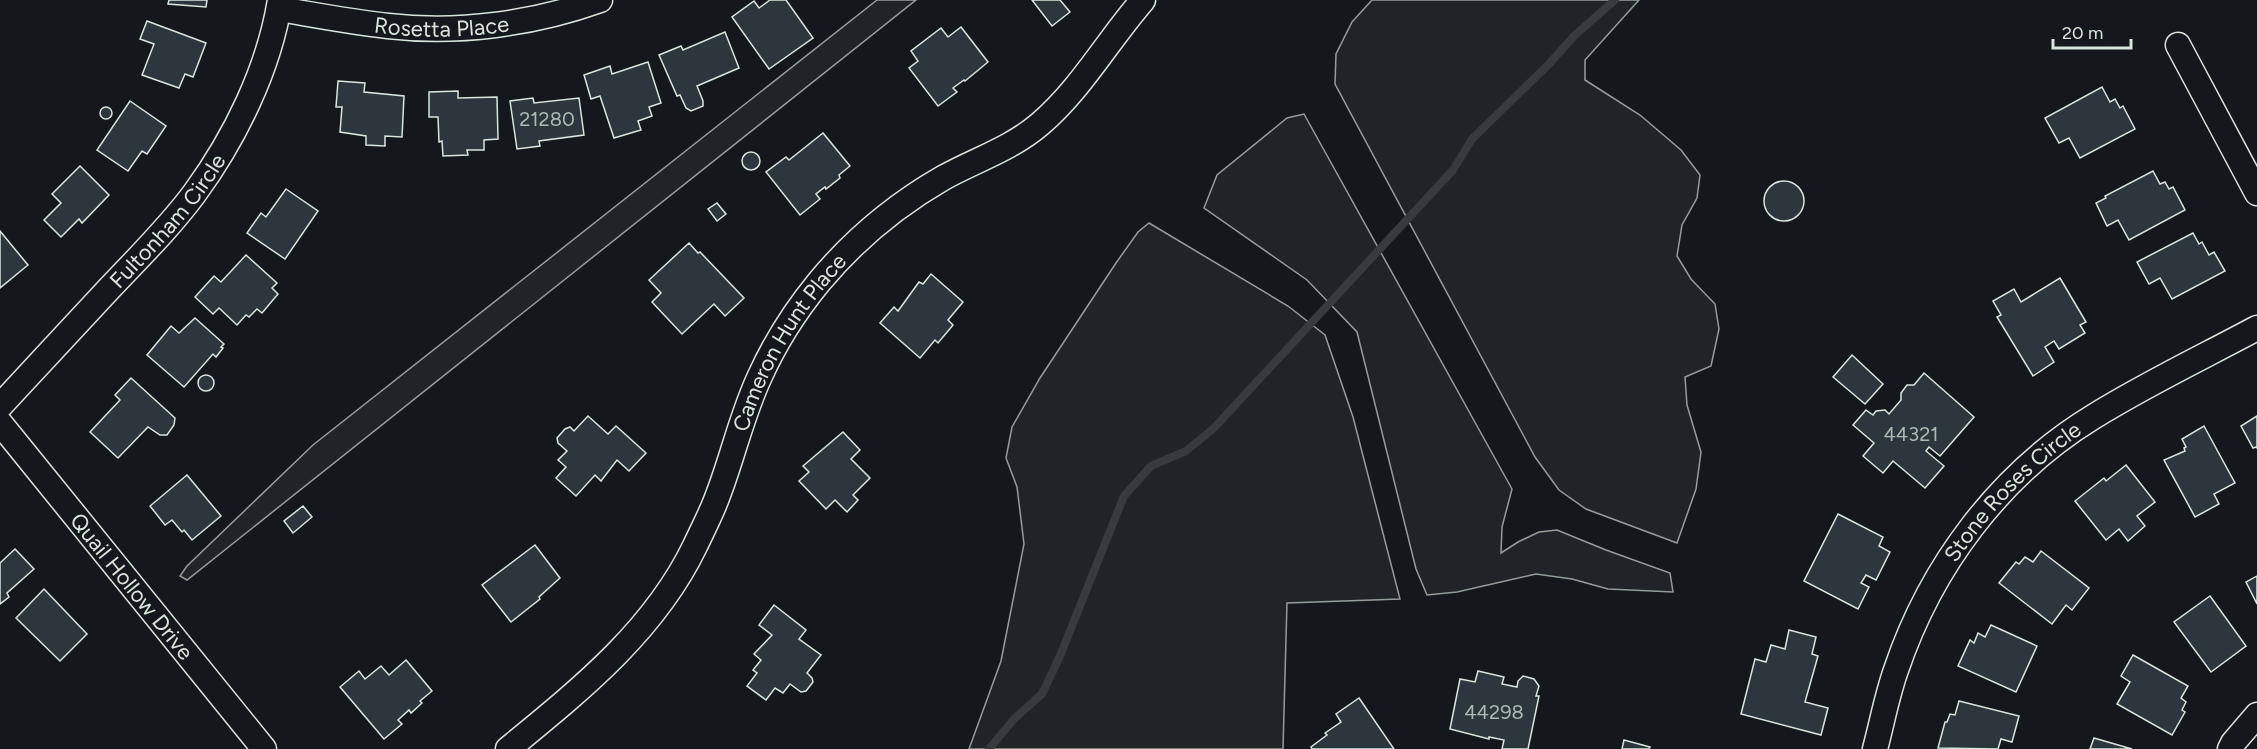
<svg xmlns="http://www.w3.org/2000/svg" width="2257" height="749" viewBox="0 0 2257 749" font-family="Figtree,sans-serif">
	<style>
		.green { fill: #202428; stroke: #939e99; stroke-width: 1.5 }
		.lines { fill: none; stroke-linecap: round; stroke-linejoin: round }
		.stream { stroke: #363b3e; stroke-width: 8 }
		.building { fill: #2c363c; stroke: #d8e6dc; stroke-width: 1.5 }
		.minor-casing { stroke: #d8e6dc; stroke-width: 27 }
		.minor { stroke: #14181c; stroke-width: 24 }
		.labels { text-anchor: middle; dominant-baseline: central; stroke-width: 4.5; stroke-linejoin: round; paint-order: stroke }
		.number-label { font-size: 20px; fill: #adbab4 }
		.street-label { font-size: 22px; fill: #d8e6dc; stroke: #14181c }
	</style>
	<rect width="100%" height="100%" fill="#14181c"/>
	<g class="green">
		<path d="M877,0H916L187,580L180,576L187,566L313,445Z"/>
		<path d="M1372,0H1639L1585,60V80L1640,115L1681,150L1700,175L1697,198L1682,225L1677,256L1691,279L1715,304L1719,329L1711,366L1685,377L1687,405L1701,452L1696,489L1677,543L1586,509L1559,490L1535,457L1335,84L1336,54L1352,22Z"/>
		<path d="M1304,114L1512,489L1502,527L1501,553L1518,542L1539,532L1557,530L1606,550L1670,573L1673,592L1608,589L1572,579L1536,574L1457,592L1427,595L1416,569L1357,332L1307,280L1204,208L1217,175L1287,118Z"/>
		<path d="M1149,223L1288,306L1325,335L1353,417L1400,599L1287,603L1283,749H969L1001,661L1024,544L1017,487L1006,458L1012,427L1040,378L1116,263L1138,232Z"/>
	</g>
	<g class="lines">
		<path class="stream" d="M989,749L1014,719L1042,694L1060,656L1124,496L1151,466L1186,451L1214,428L1453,170L1472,139L1548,65L1575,35L1615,0"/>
	</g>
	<g class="building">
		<path d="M169,0H207L206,7L168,4Z"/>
		<path d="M770,0H786L813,38L769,69L732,17L754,1L759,8Z"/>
		<path d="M1032,0H1060L1070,12L1052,26Z"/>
		<path d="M147,21L206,43L193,77L185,74L179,88L142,75L154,44L140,39Z"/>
		<path d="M961,27L988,62L965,81L964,80L953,88L957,92L938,106L909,68L918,61L911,51L941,28L948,37Z"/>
		<path d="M725,32L739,68L697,86L703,101V106L691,111L686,108L680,95L677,96L659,55L681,46L683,50Z"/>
		<path d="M648,62L661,103L649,107L652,116L638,121L641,130L614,138L600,96L591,99L584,75L610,66L612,74Z"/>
		<path d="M338,81L365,83L364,92L404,96L402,137L385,136V146L366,145V136L340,132L342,107H336Z"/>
		<path d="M2102,87L2110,102L2115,99L2120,108L2123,106L2135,129L2080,158L2069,138L2059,143L2045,118Z"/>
		<path d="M458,91V98L497,97L498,139L484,140V150H467L468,155L443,156L442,141L439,142L438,117H429V92Z"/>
		<path d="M533,98L534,103L579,98L584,135L539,141L540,146L517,149L510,101Z"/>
		<path d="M130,101L166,126L147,154L142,151L128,171L97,150Z"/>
		<circle cx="106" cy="113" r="6"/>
		<path d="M823,133L850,166L839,175L840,178L826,189L825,187L816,194L820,199L800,215L766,172L786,157L789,160Z"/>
		<circle cx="751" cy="161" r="9"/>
		<path d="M80,166L109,195L82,223L79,219L61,237L44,220L61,203L52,194Z"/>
		<path d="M2153,171L2160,184L2165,182L2169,189L2173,187L2185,210L2129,240L2118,220L2107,226L2096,203L2106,198L2105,196Z"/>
		<circle cx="1784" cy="201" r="20"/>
		<path d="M286,189L318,211L285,259L247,233L261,213L266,217Z"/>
		<path d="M717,203L726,214L717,221L708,209Z"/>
		<path d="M0,231L28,265L0,288Z"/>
		<path d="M2193,233L2199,244L2202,242L2209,255L2214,252L2225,271L2172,299L2160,278L2149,284L2137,262Z"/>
		<path d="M689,243L698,253L700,252L744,298L725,316L714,304L682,334L652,302L661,293L649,280Z"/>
		<path d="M246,255L277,283L272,288L278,294L262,313L257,309L249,317L246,315L237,325L219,308L213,314L195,297L214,276L221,282Z"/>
		<path d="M931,274L963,302L948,320L953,325L938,343L935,340L920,358L880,323L894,307L898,311L919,282L923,284Z"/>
		<path d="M2060,278L2086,322L2080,325L2085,333L2059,349L2054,341L2045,347L2054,362L2033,376L1997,317L2001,315L1993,301L2014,289L2021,302Z"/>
		<path d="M195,318L224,344L221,347L223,348L216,357L213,354L184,387L147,355L171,326L179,333Z"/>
		<path d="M1852,355L1883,384L1865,404L1833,377Z"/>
		<path d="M1924,373L1974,417L1940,456L1929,447L1926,451L1944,466L1925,488L1893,461L1883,473L1863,456L1874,443L1853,425L1866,410L1873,415L1876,411L1885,410L1889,414L1901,400V393L1907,385H1914Z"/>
		<circle cx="206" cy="383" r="8"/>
		<path d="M131,378L175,418L174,425L167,435H160L148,427L118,458L90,432L120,400L115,395Z"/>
		<path d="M588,416L608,434L616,426L646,453L629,471L617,460L601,481L595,475L576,496L556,478L566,467L558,460L567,451L558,443L557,438L565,429L570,427L574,431Z"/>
		<path d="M2257,416V448L2256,447L2253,448L2241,426Z"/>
		<path d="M2204,426L2235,483L2214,494L2219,504L2195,517L2164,460L2185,451L2184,448L2186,447L2182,439Z"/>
		<path d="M843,432L860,450L851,459L870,478L853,495L858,500L847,512L835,500L826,509L799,481L809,472L803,466Z"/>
		<path d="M2126,465L2155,502L2137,516L2145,526L2128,541L2119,529L2106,540L2075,501L2104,478L2106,481Z"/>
		<path d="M187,475L221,516L192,540L184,530L182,532L172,520L165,525L150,506Z"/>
		<path d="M303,506L312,517L293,533L284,521Z"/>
		<path d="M1838,514L1883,537L1879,546L1890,552L1876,580L1866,575L1861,583L1869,587L1858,609L1804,581Z"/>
		<path d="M535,545L560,578L539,597L540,599L511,622L482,585Z"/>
		<path d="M15,549L34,569L7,593L9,597L0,604V563Z"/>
		<path d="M2041,551L2089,588L2072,610L2066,605L2052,624L1999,583L2016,562L2019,564L2025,557L2033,562Z"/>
		<path d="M2257,576V604L2246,582Z"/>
		<path d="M44,589L87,634L60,661L16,618Z"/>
		<path d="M2210,596L2246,646L2211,672L2174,622Z"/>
		<path d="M774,605L806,630L799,639L821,655L807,673L812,678L813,682L806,691L801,692L790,684L783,693L775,688L766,700L747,686L757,673L753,670L761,660L754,654L772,635L759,625Z"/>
		<path d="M1991,625L2037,646L2016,692L1958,666L1970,640L1974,643L1978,633L1985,637Z"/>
		<path d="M1789,630L1816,637L1812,654L1818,656L1805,702L1828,708L1821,735L1741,714L1755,659L1766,662L1771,645L1785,649Z"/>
		<path d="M2133,655L2188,686L2181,698L2186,702L2182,710L2185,712L2172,735L2117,704L2130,682L2121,676Z"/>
		<path d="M406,660L432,691L420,701L422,703L411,713L409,710L398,720L402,724L384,739L340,687L359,671L365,679L381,666L389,675Z"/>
		<path d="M1478,671L1504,677L1502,684L1517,687L1518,681L1523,676L1534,679L1539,686L1536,696H1539L1528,749H1502L1504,740L1489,737V739L1450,729L1460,679L1475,682Z"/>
		<path d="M1359,698L1394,749H1312L1311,747L1327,735L1325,733L1341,722L1336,714Z"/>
		<path d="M1959,701L2019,716L2012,742L2001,739L1998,749L1938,748L1945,722H1947L1950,714L1955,715Z"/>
		<path d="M2094,738L2132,749H2090Z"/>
		<path d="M1624,740L1650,747L1649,749H1622Z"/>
	</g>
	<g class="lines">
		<defs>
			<g id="minor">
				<path id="s1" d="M279,9C315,15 351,22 388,26C458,34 533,24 600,0"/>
				<path d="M2178,45L2257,193"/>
				<path id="s2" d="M0,406C35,368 71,330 106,292C136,260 168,229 194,194C235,138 269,69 280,0"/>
				<path id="s3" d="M0,423L264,749"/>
				<path id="s4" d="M508,749C580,690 654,631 695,546C703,529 712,512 718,495C733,456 742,414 760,376C775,343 796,310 819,282C854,240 896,205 943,178C975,160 1011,149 1040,124C1081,89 1108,40 1143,0"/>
				<path id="s5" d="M1875,749C1882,723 1887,695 1896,670C1931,566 2000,474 2093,417C2146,384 2203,357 2257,328"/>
				<path d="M2230,749L2233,743L2257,715"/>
			</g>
		</defs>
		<use href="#minor" class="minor-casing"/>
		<use href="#minor" class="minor"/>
	</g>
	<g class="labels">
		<g class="number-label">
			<text x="547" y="119">21280</text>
			<text x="1911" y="434">44321</text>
			<text x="1494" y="712">44298</text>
		</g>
		<g class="street-label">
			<text stroke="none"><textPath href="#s1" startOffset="164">Rosetta Place</textPath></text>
			<text stroke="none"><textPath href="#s2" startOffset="250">Fultonham Circle</textPath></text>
			<text stroke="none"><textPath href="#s4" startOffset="504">Cameron Hunt Place</textPath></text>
			<text stroke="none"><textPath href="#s5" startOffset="298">Stone Roses Circle</textPath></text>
			<text stroke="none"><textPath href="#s3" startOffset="210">Quail Hollow Drive</textPath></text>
		</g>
	</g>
	<path d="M2053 39v9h78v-9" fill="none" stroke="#d8e6dc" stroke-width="3"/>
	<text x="2062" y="39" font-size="18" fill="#d8e6dc" stroke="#14181c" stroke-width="4.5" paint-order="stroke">20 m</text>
</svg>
